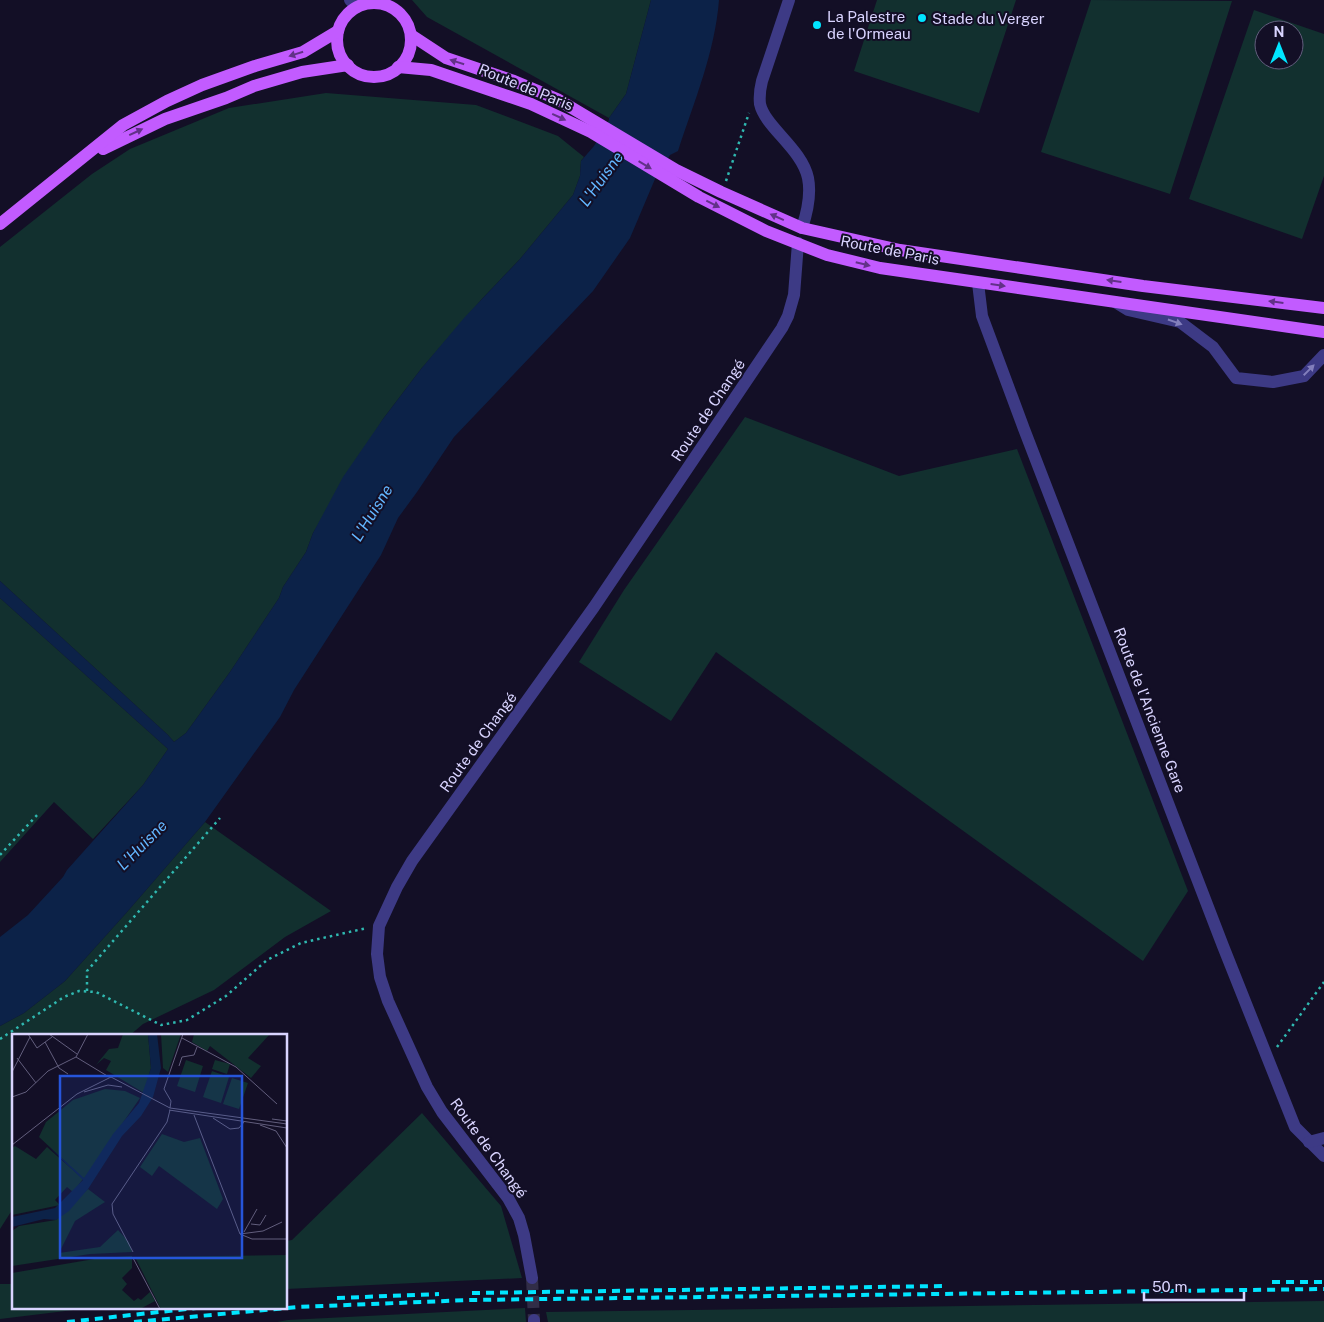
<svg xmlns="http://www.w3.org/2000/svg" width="1324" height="1322" viewBox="0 0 1324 1322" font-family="'Public Sans',sans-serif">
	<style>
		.green { fill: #12302f; fill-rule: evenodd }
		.water { fill: #0c2248 }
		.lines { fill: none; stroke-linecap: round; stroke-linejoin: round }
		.minor-tunnel { stroke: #312d47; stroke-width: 12; stroke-dasharray: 12 6; stroke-linecap: butt }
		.path { stroke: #2fb8b0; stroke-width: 2.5; stroke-dasharray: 2.5 4; stroke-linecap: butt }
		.minor { stroke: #3d3a85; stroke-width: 12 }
		.major { stroke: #c25bff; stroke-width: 12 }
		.rail { stroke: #00e5ff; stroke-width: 4; stroke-dasharray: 8 6; stroke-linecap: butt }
		.oneway { fill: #623188 }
		.oneway2 { fill: #837fbc }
		.poi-dot { fill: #00e5ff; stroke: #130f26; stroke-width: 2 }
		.labels { text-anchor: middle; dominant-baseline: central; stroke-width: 4; stroke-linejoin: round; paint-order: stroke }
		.poi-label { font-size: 15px; fill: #d9d4ff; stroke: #130f26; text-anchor: start }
		.street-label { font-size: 15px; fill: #d9d4ff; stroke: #130f26 }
		.water-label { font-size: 16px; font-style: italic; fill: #62b6ff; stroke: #130f26 }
		.inset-road { fill: none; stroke: #625e7d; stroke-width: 1 }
		.view { fill: #2655da; fill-opacity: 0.15; stroke: #2655da; stroke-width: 2.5 }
		.inset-edge { fill: none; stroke: #d9d4ff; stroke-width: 2.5 }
	</style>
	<rect width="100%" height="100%" fill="#130f26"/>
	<g class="green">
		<path d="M412,0H651L626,94L609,118L427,17Z"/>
		<path d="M877,0H1016L979,113L854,71Z"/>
		<path d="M1091,0L1232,1L1170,194L1041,152Z"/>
		<path d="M1254,10L1324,34V176L1302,239L1189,199ZM1264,30H1294V60H1264Z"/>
		<path d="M326,93L476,105L558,136L584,157L581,161L580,176L573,195L520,259L481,300L421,369L383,419L313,533L306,552L283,587L279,598L230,672L186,733L174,742L168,735L0,581V247L92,174L130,149L229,108Z"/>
		<path d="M745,417L899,476L1017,449L1188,891L1143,961L716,652L671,721L579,662L624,590Z"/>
		<path d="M0,598L168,749L143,785L93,839L54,802L0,862Z"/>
		<path d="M205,822L331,911L285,937L214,990L143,1024L129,1036H14V1207L0,1229V1026L24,1013L65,981L127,912Z"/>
		<path d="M422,1113L501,1206L522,1278L286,1289V1241L292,1240Z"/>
		<path d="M0,1284H14V1308H90L0,1319Z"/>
		<path d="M1324,1301V1322H548L546,1312Z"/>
		<path d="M525,1308L526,1322H277L288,1320Z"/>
	</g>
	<path class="water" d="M651,0H719C715,52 694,102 678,151L670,155L655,179L630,238L593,291L454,437L417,492L398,518L381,555L294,690L280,717L205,822L127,912L65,981L24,1013L0,1026V937L28,915L63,877L67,870L143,785L168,749L0,598V581L168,735L174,742L186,733L230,672L279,598L283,587L306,552L313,533L343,477L383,419L421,369L464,318L520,259L573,195L580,176L581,161L594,146L609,120V118L626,94Z"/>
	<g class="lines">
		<path class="minor-tunnel" d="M532,1278L534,1320"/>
		<g class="path">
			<path d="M726,181L749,113"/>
			<path d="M0,855L38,814"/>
			<path d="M87,991V971L220,818"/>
			<path d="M0,1039L64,997L79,991L96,992L161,1025L187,1020L226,996L267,960L301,943L367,928"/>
			<path d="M1277,1047L1324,982"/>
		</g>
		<g class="minor">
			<path d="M350,0L357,7"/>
			<path d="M789,0L762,81C760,89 759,95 760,104C765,127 802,149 808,178C811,193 807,213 802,228"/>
			<path d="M978,283L982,316L1024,429L1223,946L1295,1127L1324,1156"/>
			<path d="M1115,302L1128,310L1180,322L1213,347L1236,378L1273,382L1304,376L1324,355"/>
			<path d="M1309,1142L1324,1138"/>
			<path d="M532,1278L524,1235L519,1218L508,1198L442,1112L427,1087L388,1001L380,977L377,954L379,926L397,887L412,861L594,607L782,328L788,316L794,295L798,243"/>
			<path d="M534,1320V1322"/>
		</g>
		<g class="major">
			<circle cx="374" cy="40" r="37"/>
			<path d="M411,35L446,58L514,81L557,99L676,170L721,192L802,228L900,250L1143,286L1324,308"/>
			<path d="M398,67L431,70L531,104L591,132L699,197L766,231L827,255L880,268L1324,332"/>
			<path d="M103,149L165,119L226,98L254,86L302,72L348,65"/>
			<path d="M0,224L123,125L167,101L202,85L255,66L303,52L338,31"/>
		</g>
		<g class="rail">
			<path d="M1272,1282H1324"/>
			<path d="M472,1293L944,1286"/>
			<path d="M337,1298L439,1294"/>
			<path d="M67,1322L196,1308"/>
			<path d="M134,1322L298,1307L470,1300L1324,1289"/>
		</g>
	</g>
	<defs><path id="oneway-solid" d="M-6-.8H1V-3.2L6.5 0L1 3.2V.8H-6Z" transform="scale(1.25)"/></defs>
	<g class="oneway">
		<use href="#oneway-solid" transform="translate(296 54) rotate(162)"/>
		<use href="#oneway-solid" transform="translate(457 62) rotate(-162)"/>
		<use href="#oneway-solid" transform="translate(559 117) rotate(25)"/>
		<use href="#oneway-solid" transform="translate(136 132) rotate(-25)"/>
		<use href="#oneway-solid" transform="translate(645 165) rotate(31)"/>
		<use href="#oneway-solid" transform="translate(713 204) rotate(27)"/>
		<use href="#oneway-solid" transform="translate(777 217) rotate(-156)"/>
		<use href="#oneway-solid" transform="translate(863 264) rotate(14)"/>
		<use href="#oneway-solid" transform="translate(1114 281) rotate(-172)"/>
		<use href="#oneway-solid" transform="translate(998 285) rotate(8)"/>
		<use href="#oneway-solid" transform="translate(1276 302) rotate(-173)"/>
	</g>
	<g class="oneway2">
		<use href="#oneway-solid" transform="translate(1175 322) rotate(19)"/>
		<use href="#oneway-solid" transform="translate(1309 370) rotate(-45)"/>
	</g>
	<g class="poi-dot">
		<circle cx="922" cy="18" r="5"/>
		<circle cx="817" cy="25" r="5"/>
	</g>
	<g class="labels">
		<g class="poi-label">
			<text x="827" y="16">La Palestre<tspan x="827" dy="17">de l'Ormeau</tspan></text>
			<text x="932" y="18">Stade du Verger</text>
		</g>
		<g class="street-label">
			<text transform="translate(526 87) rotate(22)">Route de Paris</text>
			<text transform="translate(890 250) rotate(11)">Route de Paris</text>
			<text transform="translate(708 410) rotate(-56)">Route de Changé</text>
			<text transform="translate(1150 710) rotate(69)">Route de l'Ancienne Gare</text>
			<text transform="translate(478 742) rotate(-54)">Route de Changé</text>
			<text transform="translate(489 1148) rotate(54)">Route de Changé</text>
		</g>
		<g class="water-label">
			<text transform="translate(601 179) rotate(-54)">L'Huisne</text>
			<text transform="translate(372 513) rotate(-58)">L'Huisne</text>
			<text transform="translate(142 845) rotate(-45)">L'Huisne</text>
		</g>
	</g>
	<g transform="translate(12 1034)">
		<rect width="275" height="275" fill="#130f26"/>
		<path d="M111,0H136L139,34L132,59L94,36L99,27L92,24L84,31L97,15L106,14ZM149,0H169L156,38L151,34ZM182,0H258L236,24L249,32L239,44L198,12L195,17L180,8ZM174,26L191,32L183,58L165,52ZM203,26L218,30L215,40L200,35ZM200,37L217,43L209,69L191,63ZM220,44L236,49L227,75L211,70ZM93,55L113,57L128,64L72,145L27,103L34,88L61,66ZM150,100L172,108L188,104L211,165L205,175L147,132L140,142L128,133ZM3,112L24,125L35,113L71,145L61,158L55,153L43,166L48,171L0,181V114ZM76,155L93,168L63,187L47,219L88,213L106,196L117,208L120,218L78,220L0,232V197L7,192L44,186ZM275,221V275H149L123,223ZM120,222V234L110,244L115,250L110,256L122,267L126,264L129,266L138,258L143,267L128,275H0V239L88,224Z" fill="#12302f"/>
		<path d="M136,0H145L149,34L141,63L129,82L110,102L76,155L57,177L44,186L32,185L0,193V183L43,174L71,146L35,111L72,144L101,100L127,69L139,34Z" fill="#0c2248"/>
		<path class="inset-road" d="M16,0L25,14L40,3M37,0L65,20M170,4L224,33L265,70M33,8L47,34L56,40M64,23L97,43M5,24L24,49M167,32L170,23L182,21L185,13M0,38L18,3M72,58L96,51L110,53M0,63L14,58L36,37L64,23L76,0M158,74L159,67L152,55L171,0M157,76L275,94M182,81L228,200M201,84L218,95L227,94L232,88M260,85L275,87M248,91L264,97L275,114M0,111L65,60L99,43L158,74L275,90M239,190L248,191L254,181M232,198L245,175M228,200L240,205H275M228,200L251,197L270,188M121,218L101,180L100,170L155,88L158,76M121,224L148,275"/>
		<path class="view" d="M48,42H230V224H48Z"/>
		<rect width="275" height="275" class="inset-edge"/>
	</g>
	<g transform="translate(1279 45)"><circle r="24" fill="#130f26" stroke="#625e7d"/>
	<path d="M0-4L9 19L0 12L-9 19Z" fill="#00e5ff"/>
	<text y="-8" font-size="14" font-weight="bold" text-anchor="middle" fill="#d9d4ff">N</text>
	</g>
	<path d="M1144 1292v8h100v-8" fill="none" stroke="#d9d4ff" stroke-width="2.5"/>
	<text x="1152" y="1292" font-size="15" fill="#d9d4ff" stroke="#130f26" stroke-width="4" paint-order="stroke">50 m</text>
</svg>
